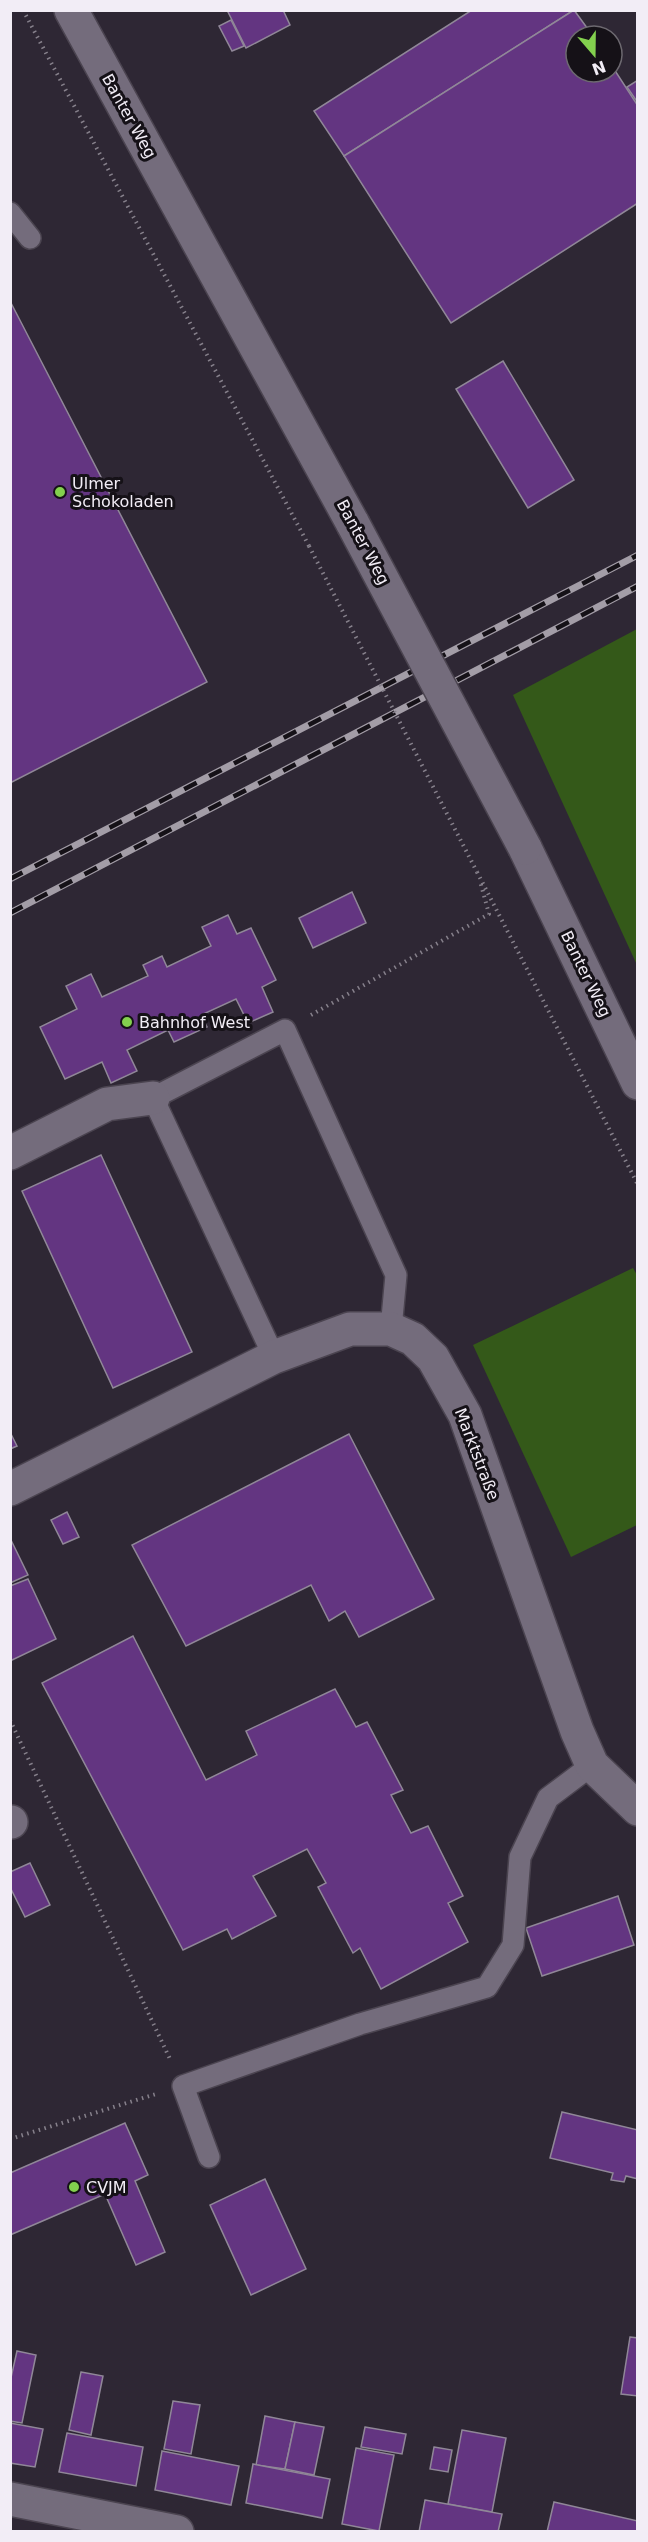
<svg xmlns="http://www.w3.org/2000/svg" width="648" height="2542" viewBox="0 0 648 2542" font-family="'DejaVu Sans',sans-serif">
	<style>
		.green { fill: #345919 }
		.building { fill: #633581; stroke: #908798; stroke-width: 1.5 }
		.lines { fill: none; stroke-linecap: round; stroke-linejoin: round }
		.service-casing { stroke: #4b4450; stroke-width: 24 }
		.minor-casing { stroke: #4b4450; stroke-width: 36 }
		.tertiary-casing { stroke: #4b4450; stroke-width: 36 }
		.path { stroke: #86808b; stroke-width: 4; stroke-dasharray: 1.5 4.5; stroke-linecap: butt }
		.service { stroke: #746c7c; stroke-width: 21 }
		.minor { stroke: #746c7c; stroke-width: 33 }
		.tertiary { stroke: #746c7c; stroke-width: 33 }
		.rail-casing { stroke: #a39da7; stroke-width: 7 }
		.rail { stroke: #151117; stroke-width: 4.5; stroke-dasharray: 14; stroke-linecap: butt }
		.tertiary-bridge-casing { stroke: #4b4450; stroke-width: 36; stroke-linecap: butt }
		.path-bridge { stroke: #86808b; stroke-width: 4; stroke-dasharray: 1.5 4.5; stroke-linecap: butt }
		.tertiary-bridge { stroke: #746c7c; stroke-width: 33 }
		.poi-dot { fill: #83d04e; stroke: #151117; stroke-width: 2 }
		.labels { text-anchor: middle; dominant-baseline: central; stroke-width: 6; stroke-linejoin: round; paint-order: stroke }
		.street-label { font-size: 16px; fill: #f2edf6; stroke: #151117 }
		.poi-label { font-size: 16px; fill: #f2edf6; stroke: #151117; text-anchor: start }
	</style>
	<rect width="100%" height="100%" fill="#2e2734"/>
	<g class="green">
		<path d="M637,629V965L513,695Z"/>
		<path d="M633,1268L638,1277L637,1525L571,1557L473,1345Z"/>
	</g>
	<g class="building">
		<path d="M227,10H283L290,25L246,48Z"/>
		<path d="M472,10H574L344,156L314,111Z"/>
		<path d="M574,10L593,36H576V72H612V66L638,106V203L451,323L344,156Z"/>
		<path d="M231,20L244,46L232,51L219,26Z"/>
		<path d="M638,80V103L627,87Z"/>
		<path d="M10,301L207,682L10,783Z"/>
		<path d="M503,361L574,480L528,508L456,389Z"/>
		<path d="M352,892L366,923L313,948L299,918Z"/>
		<path d="M228,915L237,934L251,928L276,980L262,987L273,1012L248,1023L236,999L201,1015L207,1027L174,1042L168,1030L127,1050L137,1071L111,1083L102,1062L65,1079L40,1027L77,1009L66,986L91,974L102,997L148,976L143,965L162,956L167,967L211,946L202,927Z"/>
		<path d="M101,1155L192,1352L113,1388L22,1191Z"/>
		<path d="M10,1432L17,1446L10,1449Z"/>
		<path d="M349,1434L434,1599L359,1637L345,1611L329,1621L311,1585L186,1646L132,1545Z"/>
		<path d="M67,1512L79,1537L63,1544L51,1520Z"/>
		<path d="M10,1538L28,1575L10,1583Z"/>
		<path d="M28,1579L56,1639L10,1661V1586Z"/>
		<path d="M133,1636L206,1780L257,1755L246,1731L335,1689L356,1727L367,1722L403,1790L391,1795L411,1833L428,1826L463,1896L448,1903L468,1942L381,1989L360,1948L353,1953L318,1887L326,1883L307,1849L253,1876L276,1916L232,1939L227,1929L183,1950L42,1683Z"/>
		<path d="M30,1863L50,1905L25,1917L10,1887V1872Z"/>
		<path d="M618,1896L634,1945L542,1976L526,1928Z"/>
		<path d="M562,2112L638,2130V2179L626,2176L624,2182L611,2180L613,2173L550,2158Z"/>
		<path d="M125,2123L148,2175L135,2181L165,2252L136,2265L105,2194L10,2235V2173Z"/>
		<path d="M265,2179L306,2269L251,2295L210,2205Z"/>
		<path d="M630,2337L638,2338V2396L621,2394Z"/>
		<path d="M17,2351L36,2355L22,2423L10,2421V2382Z"/>
		<path d="M81,2372L103,2376L91,2435L69,2430Z"/>
		<path d="M173,2401L200,2405L191,2454L164,2449Z"/>
		<path d="M265,2416L295,2422L285,2469L256,2465Z"/>
		<path d="M295,2422L324,2427L314,2475L285,2469Z"/>
		<path d="M10,2423L43,2429L35,2467L10,2463Z"/>
		<path d="M365,2427L406,2434L402,2454L361,2447Z"/>
		<path d="M462,2430L506,2438L492,2512L448,2504Z"/>
		<path d="M67,2433L143,2447L136,2486L59,2472Z"/>
		<path d="M434,2447L452,2450L448,2472L430,2469Z"/>
		<path d="M356,2448L394,2455L379,2531L342,2524Z"/>
		<path d="M162,2451L239,2466L231,2505L155,2490Z"/>
		<path d="M253,2464L330,2479L322,2518L246,2503Z"/>
		<path d="M425,2500L502,2514L498,2532H419Z"/>
		<path d="M554,2502L638,2521V2532H547Z"/>
	</g>
	<g class="lines">
		<defs>
			<g id="service">
				<path d="M10,213L30,238"/>
				<path d="M274,1357L153,1098L285,1030L396,1275L391,1329"/>
				<path d="M209,2157L183,2086L360,2024L487,1987L513,1945L520,1857L548,1798L592,1765"/>
			</g>
			<g id="minor">
				<path d="M10,1153L107,1104L153,1098"/>
				<path d="M10,1489L274,1357L350,1329H391L413,1339L433,1358L465,1415L577,1731L592,1765L638,1809"/>
				<path d="M10,1822H11"/>
				<path d="M10,2499L177,2532"/>
			</g>
			<g id="tertiary">
				<path d="M71,10L353,524"/>
				<path d="M525,848L638,1083"/>
			</g>
		</defs>
		<use href="#service" class="service-casing"/>
		<use href="#minor" class="minor-casing"/>
		<use href="#tertiary" class="tertiary-casing"/>
		<g class="path">
			<path d="M23,10L309,546"/>
			<path d="M477,872L638,1185"/>
			<path d="M311,1015L489,914L480,881"/>
			<path d="M10,1720L170,2059"/>
			<path d="M10,2139L156,2094"/>
		</g>
		<use href="#service" class="service"/>
		<use href="#minor" class="minor"/>
		<use href="#tertiary" class="tertiary"/>
		<defs>
			<g id="rail">
				<path d="M10,879L638,555"/>
				<path d="M10,913L638,586"/>
			</g>
		</defs>
		<use href="#rail" class="rail-casing"/>
		<use href="#rail" class="rail"/>
		<defs>
			<path id="tertiary-bridge" d="M353,524L525,848"/>
		</defs>
		<use href="#tertiary-bridge" class="tertiary-bridge-casing"/>
		<path class="path-bridge" d="M309,546L477,872"/>
		<use href="#tertiary-bridge" class="tertiary-bridge"/>
	</g>
	<g class="poi-dot">
		<circle cx="60" cy="492" r="6"/>
		<circle cx="127" cy="1022" r="6"/>
		<circle cx="74" cy="2187" r="6"/>
	</g>
	<g class="labels">
		<g class="street-label">
			<text transform="translate(129 116) rotate(61)">Banter Weg</text>
			<text transform="translate(363 542) rotate(62)">Banter Weg</text>
			<text transform="translate(586 974) rotate(64)">Banter Weg</text>
			<text transform="translate(477 1454) rotate(69)">Marktstraße</text>
		</g>
		<g class="poi-label">
			<text x="72" y="483">Ulmer<tspan x="72" dy="18">Schokoladen</tspan></text>
			<text x="139" y="1022">Bahnhof West</text>
			<text x="86" y="2187">CVJM</text>
		</g>
	</g>
	<rect width="648" height="2542" fill="none" stroke="#f2edf6" stroke-width="24"/>
	<g transform="translate(594 54) rotate(160)"><circle r="28" fill="#151117" stroke="#6d6970" stroke-width="1.5"/>
	<path d="M0-4.5L10 22L0 15L-10 22Z" fill="#83d04e"/>
	<text y="-9" font-size="16" font-weight="bold" text-anchor="middle" fill="#f2edf6">N</text>
	</g>
</svg>
